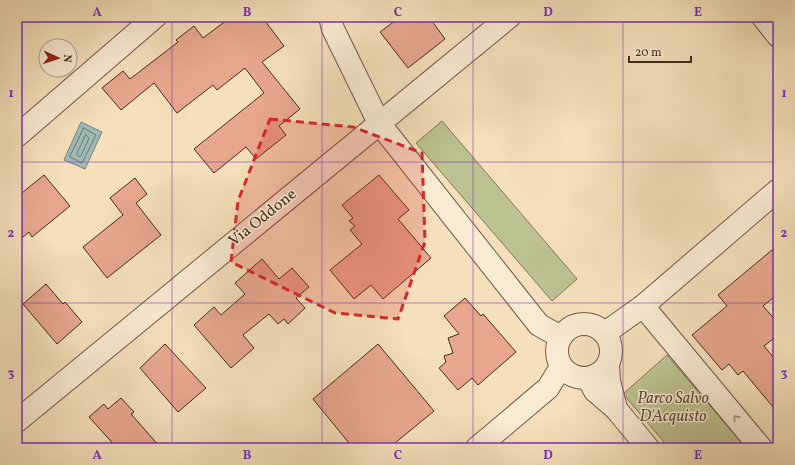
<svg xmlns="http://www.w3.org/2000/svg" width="795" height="465" viewBox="0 0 795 465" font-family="Vollkorn,serif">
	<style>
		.green { fill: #bcc290; stroke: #807756 }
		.water { fill: #9ebbb7; stroke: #7a8279 }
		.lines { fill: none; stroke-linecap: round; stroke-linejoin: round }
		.shore { stroke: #70746a; stroke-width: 1 }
		.building { fill: #e8a78d; stroke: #432c1d }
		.minor-casing { stroke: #705944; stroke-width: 24 }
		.minor { stroke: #f8ebd3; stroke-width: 22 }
		.oneway { stroke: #9e8c78 }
		.marked { fill: #d62828; fill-opacity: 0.2; stroke: #d62828; stroke-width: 3; stroke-dasharray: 8 5; stroke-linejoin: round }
		.grid { fill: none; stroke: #7b2cbf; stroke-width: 1; stroke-opacity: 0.55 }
		.labels { text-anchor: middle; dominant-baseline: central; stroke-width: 3; stroke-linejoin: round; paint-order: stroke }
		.street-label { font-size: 16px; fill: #432c1d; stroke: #f8ebd3 }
		.park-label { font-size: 16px; font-style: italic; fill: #5b4a34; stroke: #f8ebd3 }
		.neatline { fill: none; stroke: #7b2cbf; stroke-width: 1.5 }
		.grid-label { font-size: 13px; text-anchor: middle; font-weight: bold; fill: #7b2cbf }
	</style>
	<rect width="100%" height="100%" fill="#f5e0bb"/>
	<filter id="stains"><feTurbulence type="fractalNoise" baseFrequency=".005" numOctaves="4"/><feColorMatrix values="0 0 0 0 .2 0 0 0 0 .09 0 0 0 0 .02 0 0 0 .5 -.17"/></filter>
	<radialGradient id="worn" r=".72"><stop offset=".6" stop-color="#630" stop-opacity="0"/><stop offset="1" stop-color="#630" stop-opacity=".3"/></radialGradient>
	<g class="green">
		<path d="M442,121L577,279L552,301L416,143Z"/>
		<path d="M667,355L746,448H669L623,394Z"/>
	</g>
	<path class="water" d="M81,122L102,132L85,169L64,160Z"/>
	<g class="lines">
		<g class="shore">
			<path d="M84,128L96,135L82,163L70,157Z"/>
			<path d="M86,135L89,138L81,156L79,157L77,154Z"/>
		</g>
	</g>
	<g class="building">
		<path d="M231,17H262L284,46L262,62L300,109L279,126L286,135L256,159L246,147L214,173L194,149L264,93L245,68L217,90L213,85L177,113L154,83L121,110L102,88L123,71L130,79L178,42L176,40L194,26L203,38Z"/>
		<path d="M400,17H429L445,39L408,68L380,32Z"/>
		<path d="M44,175L70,206L32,237L29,232L17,242V197Z"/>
		<path d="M379,175L409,210L398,219L431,258L383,299L371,285L354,299L330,270L362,244L350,230L355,226L349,221L353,218L342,205Z"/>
		<path d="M135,178L147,194L136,203L161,235L107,278L83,247L123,215L110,198Z"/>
		<path d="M778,245V294L763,306L778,323V335L764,346L778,363V413L743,371L738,375L729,364L722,370L692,335L727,306L718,295Z"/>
		<path d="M262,259L279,279L292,268L309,287L296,298L305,308L288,324L284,319L278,324L269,314L243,335L254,348L231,368L194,325L214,307L221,315L245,294L235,283Z"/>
		<path d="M46,284L63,304L65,302L82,322L57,344L23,304Z"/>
		<path d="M465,298L481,316L483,314L516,352L478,385L472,378L458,390L439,368L446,362L444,356L453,353L448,338L459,334L444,316Z"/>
		<path d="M165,344L206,388L178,412L140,368Z"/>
		<path d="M378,344L434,411L389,448H353L313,399Z"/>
		<path d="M121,398L134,412L131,414L161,448H117L89,417L104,404L108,409Z"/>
	</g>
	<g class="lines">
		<defs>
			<g id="minor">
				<path d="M330,17L333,29L379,123L539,325L561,337"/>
				<path d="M763,17L778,36"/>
				<path d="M17,136L155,17"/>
				<path d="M643,306L761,448"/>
				<circle cx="584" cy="351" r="27"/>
				<path d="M605,333L643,306L778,190"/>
				<path d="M588,378L595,391L616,409L609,381L608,365"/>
				<path d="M616,409L648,448"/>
				<path d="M17,421L509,17"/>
				<path d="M477,448L548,388L561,367"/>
			</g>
		</defs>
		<use href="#minor" class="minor-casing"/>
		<use href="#minor" class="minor"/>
	</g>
	<defs><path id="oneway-chevron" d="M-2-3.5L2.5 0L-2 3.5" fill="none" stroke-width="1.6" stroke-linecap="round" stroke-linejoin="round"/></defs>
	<use class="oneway" href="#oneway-chevron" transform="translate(736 418) rotate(-130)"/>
	<path class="marked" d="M270,119L353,127L422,153L425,242L398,319L335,313L231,262L238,201Z"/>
	<path class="grid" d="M172,17V448M322,17V448M473,17V448M623,17V448M17,162H778M17,303H778"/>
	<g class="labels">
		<g class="street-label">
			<text transform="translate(263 218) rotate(-39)">Via Oddone</text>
		</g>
		<g class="park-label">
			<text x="673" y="399">Parco Salvo<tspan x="673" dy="18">D'Acquisto</tspan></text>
		</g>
	</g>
	<rect width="795" height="465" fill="none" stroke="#f5e0bb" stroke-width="44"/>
	<g transform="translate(58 58) rotate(93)"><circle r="19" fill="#f8ebd3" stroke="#b09f8a"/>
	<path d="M0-3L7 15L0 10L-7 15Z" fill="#8f2418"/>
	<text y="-6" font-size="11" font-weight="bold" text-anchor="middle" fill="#432c1d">N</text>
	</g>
	<path d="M629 56v6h62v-6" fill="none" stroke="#432c1d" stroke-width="2"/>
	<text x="635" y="56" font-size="12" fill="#432c1d" stroke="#f8ebd3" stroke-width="3" paint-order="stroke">20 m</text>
	<rect x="22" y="22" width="751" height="421" class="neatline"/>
	<g class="grid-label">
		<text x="97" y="16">A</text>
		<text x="247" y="16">B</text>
		<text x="398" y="16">C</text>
		<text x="548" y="16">D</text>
		<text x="698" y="16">E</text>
		<text x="11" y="97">1</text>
		<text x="784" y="97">1</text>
		<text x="11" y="237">2</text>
		<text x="784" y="237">2</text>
		<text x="11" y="377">3</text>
		<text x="784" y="377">3</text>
		<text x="97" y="459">A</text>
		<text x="247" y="459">B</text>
		<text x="398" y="459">C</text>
		<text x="548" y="459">D</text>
		<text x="698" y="459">E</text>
	</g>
	<rect width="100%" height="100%" filter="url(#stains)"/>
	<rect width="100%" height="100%" fill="url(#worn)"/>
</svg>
